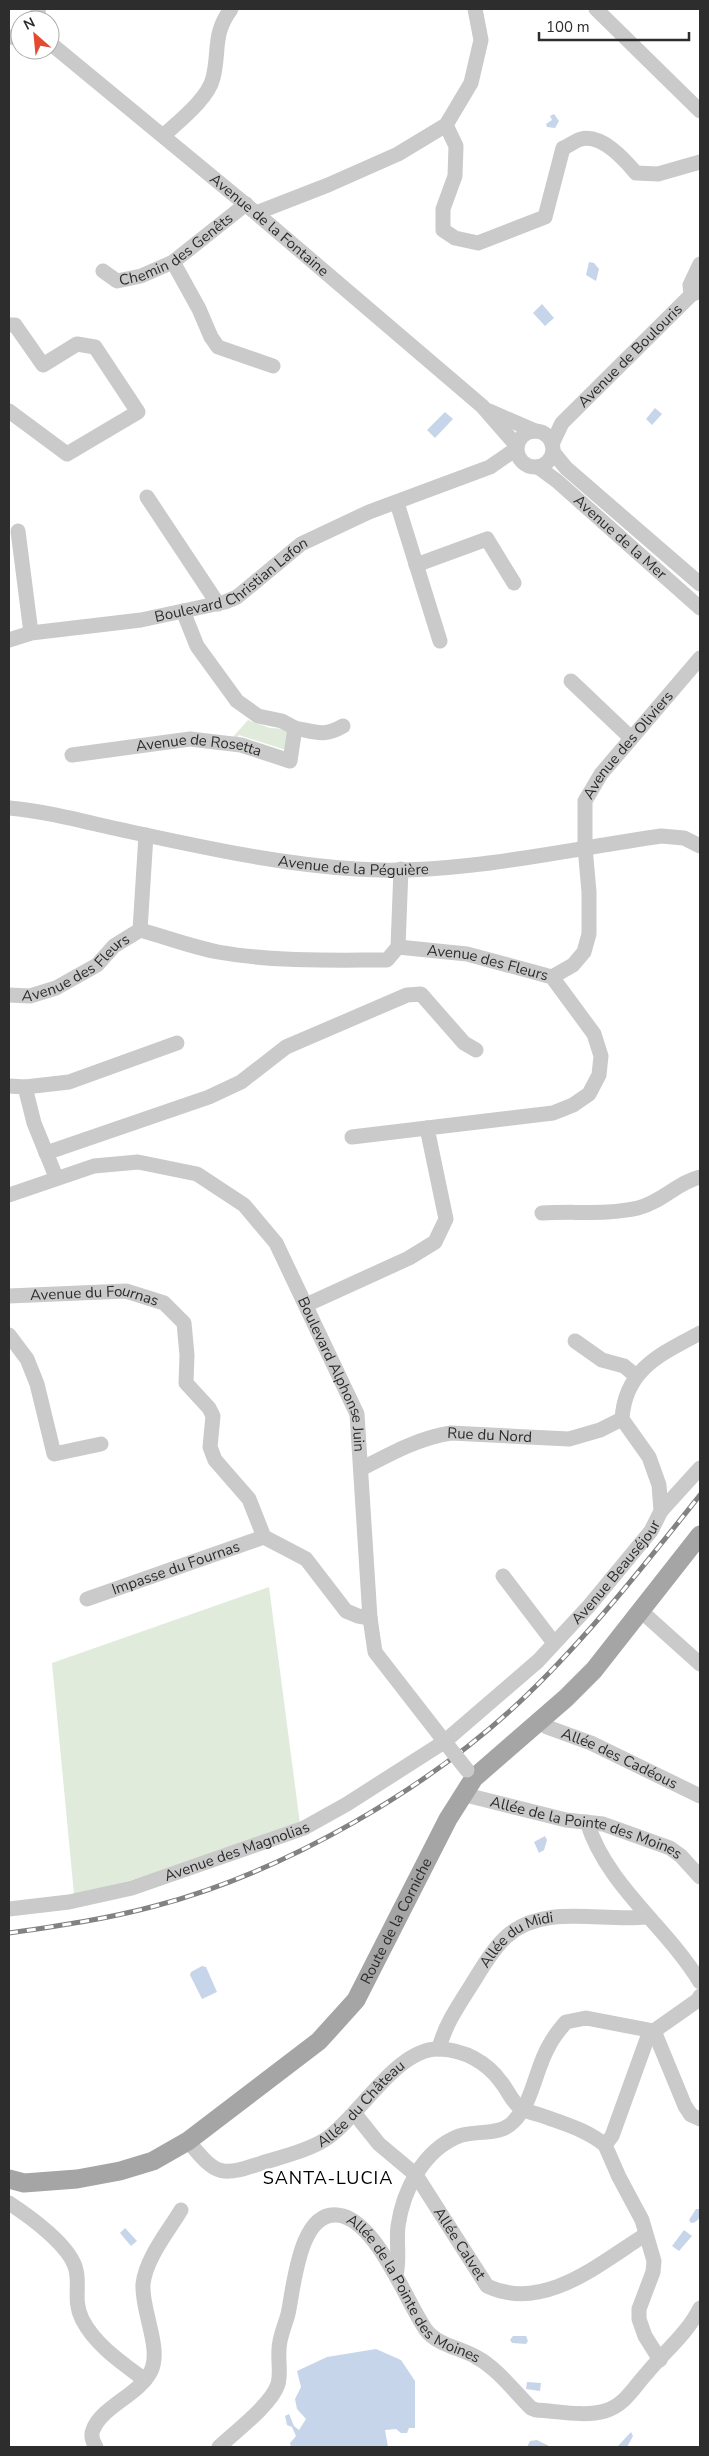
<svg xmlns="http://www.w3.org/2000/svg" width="709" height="2456" viewBox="0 0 709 2456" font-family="'Nunito Sans',sans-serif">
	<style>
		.green { fill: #e0ebdb }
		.water { fill: #c7d5ea }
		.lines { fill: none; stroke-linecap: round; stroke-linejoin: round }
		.minor { stroke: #cacaca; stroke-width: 15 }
		.major { stroke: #a5a5a5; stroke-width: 19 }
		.rail-casing { stroke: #828282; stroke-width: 5 }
		.rail { stroke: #fff; stroke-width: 3; stroke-dasharray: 9; stroke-linecap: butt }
		.minor-bridge { stroke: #cacaca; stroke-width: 15 }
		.labels { text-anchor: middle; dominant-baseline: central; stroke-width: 5; stroke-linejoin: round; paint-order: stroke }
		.street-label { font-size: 15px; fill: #2d2d2d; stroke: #fff }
		.quarter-label { font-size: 18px; letter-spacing: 1px; fill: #000; stroke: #fff }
	</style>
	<rect width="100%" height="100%" fill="#fff"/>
	<g class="green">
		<path d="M248,720L270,728L290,729L286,750L239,735L236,740L232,738Z"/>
		<path d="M269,1587L300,1824L132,1880L74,1894L52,1663Z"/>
	</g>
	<g class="water">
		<path d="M554,114L559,121L555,128L547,127L546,124L552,120L550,116Z"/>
		<path d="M589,262L594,263L599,269L596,281L586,275Z"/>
		<path d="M542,304L554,318L545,326L533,313Z"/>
		<path d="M655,408L662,414L652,425L646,419Z"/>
		<path d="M445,412L453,419L435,438L427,430Z"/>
		<path d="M545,1836L547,1840L544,1850L539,1853L534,1842Z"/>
		<path d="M202,1966L206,1967L217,1992L202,1999L190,1975L191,1972Z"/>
		<path d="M696,2209H700C701,2216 698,2223 691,2223L689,2220Z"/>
		<path d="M125,2228L137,2241L131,2246L120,2233Z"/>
		<path d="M684,2230L692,2236L679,2251L672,2246Z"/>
		<path d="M513,2336H526L528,2341L526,2344L512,2343L510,2340Z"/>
		<path d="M376,2349L401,2360L415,2381V2428H409L407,2433H401L396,2429L385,2430L388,2447H291L290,2443L296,2436L292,2427L287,2425L285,2416L289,2414L294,2426L299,2430L306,2419L297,2409L295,2399L301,2387L297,2371L327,2357Z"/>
		<path d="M527,2382L541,2383L540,2391L526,2389Z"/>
		<path d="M631,2432L633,2436L627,2447H617Z"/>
		<path d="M537,2440L551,2447H527L530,2441Z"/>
	</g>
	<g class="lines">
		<g class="minor">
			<path d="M38,9L39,20"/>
			<path d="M596,9L700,111"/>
			<path d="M9,37L20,38"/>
			<path id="s1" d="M50,43L256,213L482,406L517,446"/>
			<path d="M446,125L456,146L455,176L443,209V230L455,238L478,243L545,217L563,148C568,146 575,141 581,139C602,134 624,159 636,173L658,174L700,162"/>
			<path d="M163,136C178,122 208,99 213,78C220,50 212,35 231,9"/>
			<path d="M256,213L328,185L398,154L446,125L471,83L481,40L475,9"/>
			<path d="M173,262L199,309L211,337L218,347L273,366"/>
			<path id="s2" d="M103,271L117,281L141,276L173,262L246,204"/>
			<path d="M691,295L690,285L700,264"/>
			<path d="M9,325H15L43,365L77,344L95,347L138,412L67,454L9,411"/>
			<path d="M489,411L535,431"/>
			<circle cx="535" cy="449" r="18"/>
			<path id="s3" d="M552,444L562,423L691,295L700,291"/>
			<path d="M553,452L566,468L700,584"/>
			<path id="s4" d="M538,467L557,481L700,608"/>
			<path d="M147,497L218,604"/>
			<path d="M397,503L440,641"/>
			<path d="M18,531L31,633"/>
			<path d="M416,565L487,539L514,583"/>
			<path id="s5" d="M9,640L31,633L141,620L225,602L237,597L301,544L369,512L490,467L516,449"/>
			<path d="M571,681L631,738"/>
			<path d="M295,728C316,732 324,737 343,726"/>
			<path id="s6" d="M72,755L190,739L241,745L290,761L295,728L282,721L258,716L237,701L197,646L183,611"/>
			<path id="s7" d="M9,808C44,811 78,820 113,828C193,845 274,864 356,869C454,876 563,850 661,836L684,838L700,846"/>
			<path d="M140,930L146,835"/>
			<path d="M398,947L401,869"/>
			<path id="s8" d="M552,977L573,965L584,952L589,934V892L585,847V801L601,774L700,658"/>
			<path id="s9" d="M9,995L30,996L56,988L97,965L114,946L140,930C166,937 192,947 218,952C274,962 330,960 387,960L398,947L467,954L552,977L594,1034L601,1056L599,1075L589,1094L573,1105L553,1113L427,1128L446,1219L435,1242L409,1258L306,1305"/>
			<path d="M9,1086L25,1087L34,1123L56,1177"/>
			<path d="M25,1087L69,1082L177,1043"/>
			<path d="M352,1137L427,1128"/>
			<path d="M46,1153L209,1097L241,1082L286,1047L407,995L421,994L464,1043L476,1050"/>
			<path id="s10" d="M9,1195L94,1166L138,1162L197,1174L244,1205L276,1243L357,1414L370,1618L375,1652L448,1746"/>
			<path d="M542,1213C573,1211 608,1215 638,1208C662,1202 678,1182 700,1177"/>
			<path id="s11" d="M9,1296L126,1291L164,1303L184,1323L187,1355L186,1383L209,1408L213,1416L210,1447L215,1460L249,1499L264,1537L306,1559L346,1611L358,1616L370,1618"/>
			<path d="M9,1335L27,1359L37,1384L54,1454L101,1444"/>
			<path d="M575,1341L602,1360L624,1366L636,1376"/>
			<path id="s12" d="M361,1469C390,1454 418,1438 451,1433L569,1439L600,1430L622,1419"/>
			<path d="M661,1511L700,1468"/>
			<path d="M503,1576L554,1643"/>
			<path id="s13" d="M87,1599L264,1537"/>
			<path d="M641,1611L700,1664"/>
			<path id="s14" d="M539,1721L547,1727L591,1743L700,1796"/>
			<path id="s15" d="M462,1794L566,1820L603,1824L670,1848L681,1856L700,1877"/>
			<path d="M587,1822C607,1886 666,1926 700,1982"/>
			<path id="s16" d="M9,1909L69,1902L132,1888L304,1828L347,1804L444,1742L538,1661L589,1606L651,1531L661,1511L659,1485L649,1457L622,1419C625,1369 661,1354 700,1333"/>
			<path id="s17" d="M439,2049C444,2026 460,2003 472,1984C482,1968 492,1950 506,1937C542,1903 601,1922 646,1917"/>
			<path id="s18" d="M355,2114L379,2144L416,2175L487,2286C544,2313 600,2263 645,2235"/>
			<path id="s19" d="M188,2141C218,2178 222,2176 265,2162C285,2156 309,2150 326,2139C359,2117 398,2046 440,2049C464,2050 487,2062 501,2082C508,2090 512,2103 522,2109C528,2112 537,2114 543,2116C565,2124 587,2130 605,2145"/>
			<path d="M9,2203C29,2216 71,2246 76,2270C80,2286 73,2301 82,2319C95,2345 122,2363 145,2380"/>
			<path d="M396,2275C400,2259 396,2243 398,2226C403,2191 423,2150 459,2136C476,2130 500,2136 513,2122C534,2101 535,2068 550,2044C554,2036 560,2029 566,2022L586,2018L654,2031L685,2106L691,2115L700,2119"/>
			<path d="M660,2360L645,2336L639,2319V2309L653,2272L654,2261L642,2220L619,2177L605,2145L612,2136L647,2039L654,2031L698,2000L700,1996"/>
			<path d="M96,2447C93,2442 90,2436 93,2430C101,2407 139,2395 151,2371C162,2348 141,2310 143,2284C146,2258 168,2232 181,2210"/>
			<path id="s20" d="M219,2447C235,2432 272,2404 278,2384C281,2373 278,2361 279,2350C279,2337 285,2326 288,2314C294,2288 299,2204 343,2216C379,2227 406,2301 426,2330C437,2345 461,2348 476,2357C497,2368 514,2391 531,2408L536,2410C557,2411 584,2417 605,2411C625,2405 634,2387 647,2373C665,2351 687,2334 700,2308"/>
		</g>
		<path class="major" id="s21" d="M9,2179L24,2183L77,2179L120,2171L153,2161L188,2141L319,2041L356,2000L448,1819L474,1778L566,1698L594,1670L700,1535"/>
		<defs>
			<path id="rail" d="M9,1933C58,1926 107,1919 155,1906C285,1872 432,1787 528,1694C591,1633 646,1563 700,1495"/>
		</defs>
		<use href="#rail" class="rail-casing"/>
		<use href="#rail" class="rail"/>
		<path class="minor-bridge" d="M448,1746L467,1770"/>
	</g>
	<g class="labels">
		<g class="street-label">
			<text stroke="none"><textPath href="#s1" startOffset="285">Avenue de la Fontaine</textPath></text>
			<text stroke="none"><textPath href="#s2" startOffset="85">Chemin des Genêts</textPath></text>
			<text stroke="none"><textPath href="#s3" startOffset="119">Avenue de Boulouris</textPath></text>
			<text stroke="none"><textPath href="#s4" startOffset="108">Avenue de la Mer</textPath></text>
			<text stroke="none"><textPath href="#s5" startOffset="235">Boulevard Christian Lafon</textPath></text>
			<text stroke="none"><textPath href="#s8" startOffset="264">Avenue des Oliviers</textPath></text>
			<text stroke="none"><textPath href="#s6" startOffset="128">Avenue de Rosetta</textPath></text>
			<text stroke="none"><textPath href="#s7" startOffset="350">Avenue de la Péguière</textPath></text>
			<text stroke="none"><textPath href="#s9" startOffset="75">Avenue des Fleurs</textPath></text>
			<text stroke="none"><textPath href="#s9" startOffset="510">Avenue des Fleurs</textPath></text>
			<text stroke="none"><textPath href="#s11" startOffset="86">Avenue du Fournas</textPath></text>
			<text stroke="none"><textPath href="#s10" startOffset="444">Boulevard Alphonse Juin</textPath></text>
			<text stroke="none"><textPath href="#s12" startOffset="136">Rue du Nord</textPath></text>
			<text stroke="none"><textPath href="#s13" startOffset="94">Impasse du Fournas</textPath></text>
			<text stroke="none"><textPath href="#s16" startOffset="714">Avenue Beauséjour</textPath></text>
			<text stroke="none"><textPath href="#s14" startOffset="89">Allée des Cadéous</textPath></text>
			<text stroke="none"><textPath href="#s15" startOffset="129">Allée de la Pointe des Moines</textPath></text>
			<text stroke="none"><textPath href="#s16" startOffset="236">Avenue des Magnolias</textPath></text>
			<text stroke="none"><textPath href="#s21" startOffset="496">Route de la Corniche</textPath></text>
			<text stroke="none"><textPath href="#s17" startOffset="139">Allée du Midi</textPath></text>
			<text stroke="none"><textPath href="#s19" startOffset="205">Allée du Château</textPath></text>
			<text stroke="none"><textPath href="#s18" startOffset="168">Allée Calvet</textPath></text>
			<text stroke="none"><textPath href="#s20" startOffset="389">Allée de la Pointe des Moines</textPath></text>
		</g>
		<g class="quarter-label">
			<text x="328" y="2178">SANTA-LUCIA</text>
		</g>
	</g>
	<rect width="709" height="2456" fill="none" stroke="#2d2d2d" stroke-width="20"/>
	<g transform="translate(35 35) rotate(333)"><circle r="24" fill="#ffffff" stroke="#ababab"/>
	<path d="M0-4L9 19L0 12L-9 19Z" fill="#e24b32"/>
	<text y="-8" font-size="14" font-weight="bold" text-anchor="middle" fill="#2d2d2d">N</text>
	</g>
	<path d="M539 32v8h150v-8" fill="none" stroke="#2d2d2d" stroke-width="2.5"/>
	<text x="546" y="32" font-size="15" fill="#2d2d2d" stroke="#ffffff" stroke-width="4" paint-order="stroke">100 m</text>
</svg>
